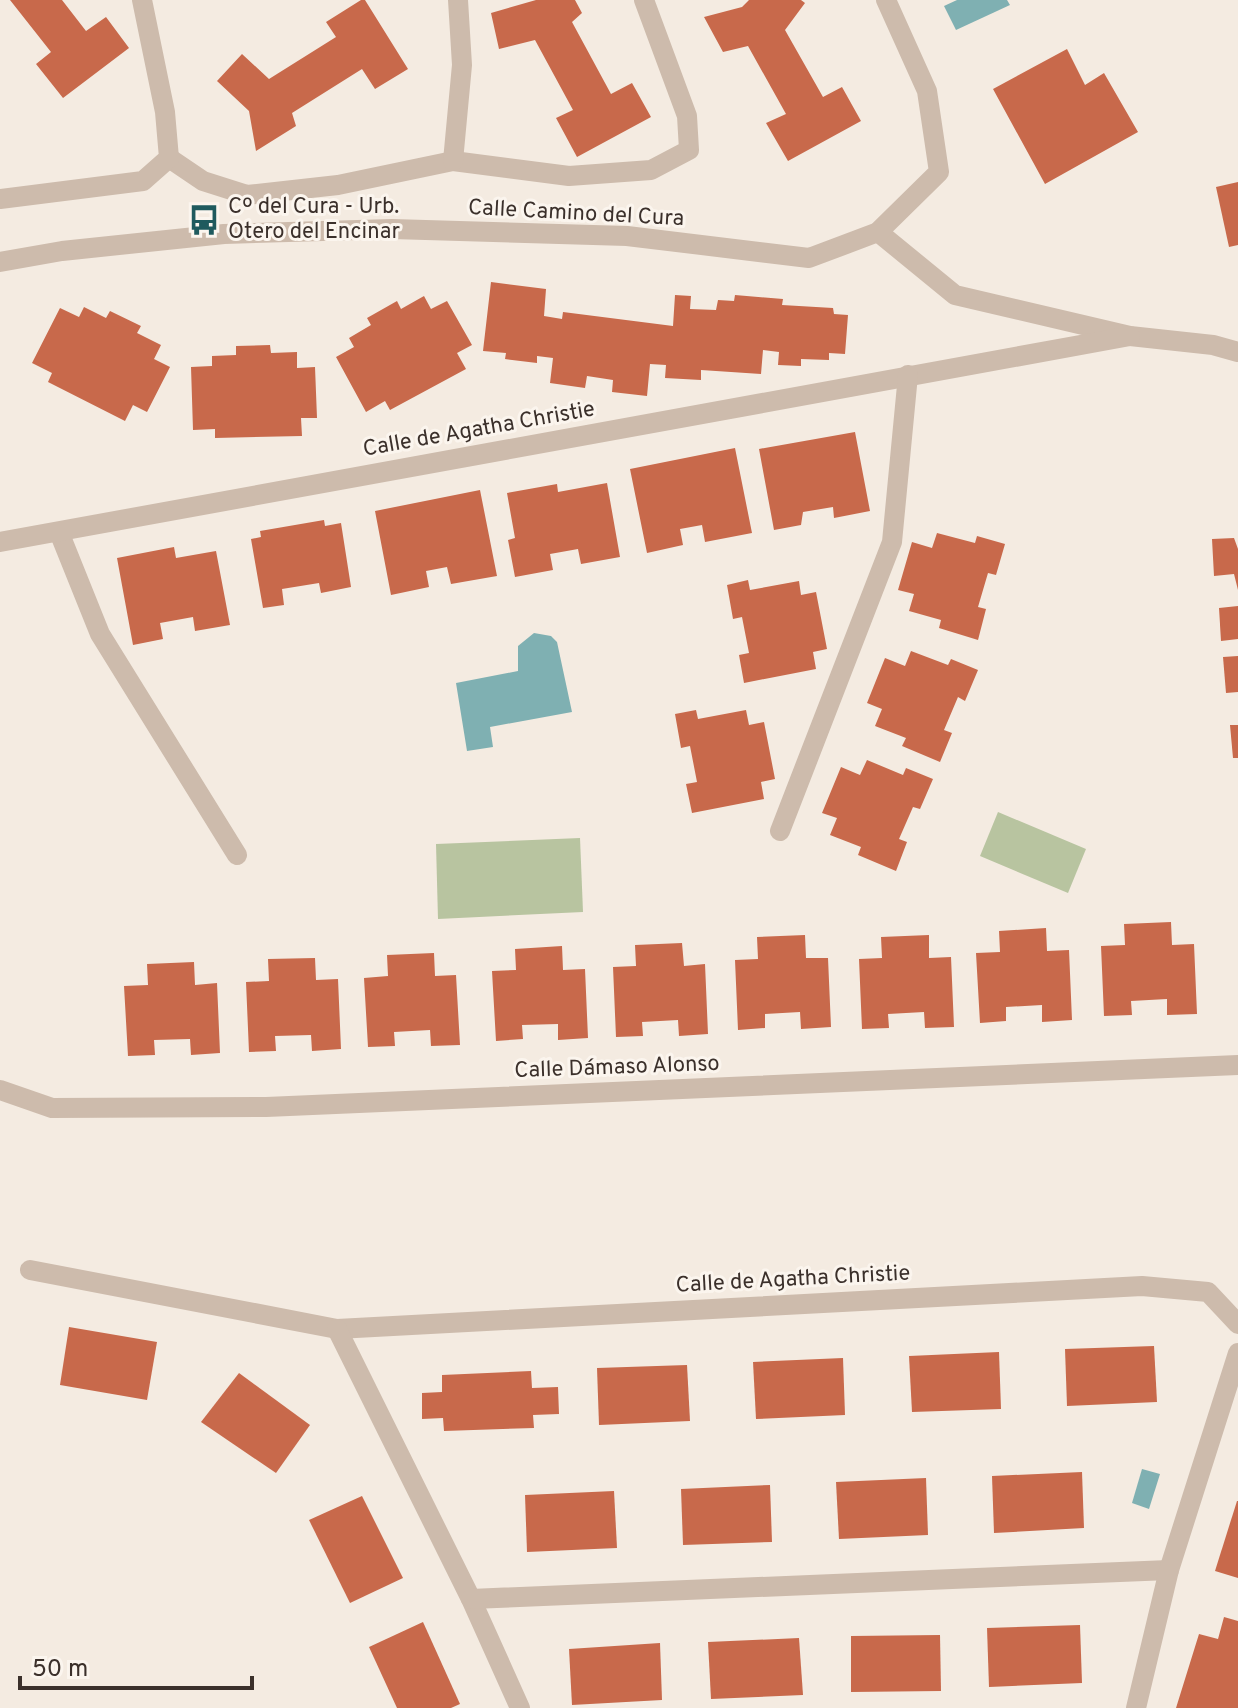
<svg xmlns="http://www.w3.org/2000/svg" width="1238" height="1708" viewBox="0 0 1238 1708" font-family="Overpass,sans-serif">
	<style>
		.green { fill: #b8c4a0 }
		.water { fill: #7fb0b2 }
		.building { fill: #c8694b }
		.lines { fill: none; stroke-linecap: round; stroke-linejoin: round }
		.minor { stroke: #cdbbac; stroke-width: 20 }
		.labels { text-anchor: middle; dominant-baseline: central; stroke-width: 6; stroke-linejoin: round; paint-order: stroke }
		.poi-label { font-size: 22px; fill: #3b302b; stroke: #fbf5ee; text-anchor: start }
		.street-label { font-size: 22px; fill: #3b302b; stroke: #fbf5ee }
	</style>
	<rect width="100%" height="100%" fill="#f4ebe1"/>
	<g class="green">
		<path d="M998,812L1086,849L1068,893L980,856Z"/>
		<path d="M580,838L583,912L438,919L436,844Z"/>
	</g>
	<g class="water">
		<path d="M957,0H1007L1010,5L956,30L944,6Z"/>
		<path d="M534,633L551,636L557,642L572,712L490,727L493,747L467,751L456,683L518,671V646Z"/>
		<path d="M1142,1469L1160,1474L1149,1509L1132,1503Z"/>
	</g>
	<g class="building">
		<path d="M10,0H62L86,31L106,17L129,48L63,98L36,64L51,52Z"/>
		<path d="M361,0H365L408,69L375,89L362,69L292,113L296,126L256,151L249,111L217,81L242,54L269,79L336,37L326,22Z"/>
		<path d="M536,0H575L582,13L572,22L611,94L632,83L651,117L577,157L556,118L573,110L535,40L499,49L491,13Z"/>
		<path d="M749,0H801L805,3L785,30L823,97L842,87L861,121L788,161L766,123L786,114L748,46L723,52L704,17L742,7Z"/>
		<path d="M1067,49L1085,85L1104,73L1138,132L1045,184L993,89Z"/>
		<path d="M1238,182V245L1229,247L1216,187Z"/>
		<path d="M491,282L546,289L544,316L562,319L563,312L673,326L675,295L691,296L690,309L716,310L718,300L734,301L735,295L783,299L782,305L833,308L834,314L848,315L845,354L829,353V360L801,359V366L778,365L779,352L763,350L761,374L701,370V380L665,378L666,365L650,364L647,396L612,392L613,380L587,376L585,388L550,383L553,358L537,356V363L505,359L506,353L483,351Z"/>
		<path d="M424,296L431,309L447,301L472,345L457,353L466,369L390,410L385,401L366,412L336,357L354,347L349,338L371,325L367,318L397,301L401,309Z"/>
		<path d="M84,307L106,318L110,311L141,326L137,333L161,345L154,359L170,367L147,412L133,405L125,421L48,382L52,373L32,363L60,308L79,317Z"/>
		<path d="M270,345L271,353L297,352V368L315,367L317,418H301L302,436L215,438V429L193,430L191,367L212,366V356L236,355V346Z"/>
		<path d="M855,432L870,511L834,518L833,507L803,512L801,525L774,530L759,449Z"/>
		<path d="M735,448L752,533L705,542L702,525L680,529L683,545L647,553L630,469Z"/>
		<path d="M607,483L620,557L581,564L578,549L550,554L553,570L515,577L508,540L515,538L507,493L557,484L558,492Z"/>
		<path d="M480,490L497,576L451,584L447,567L426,571L429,587L391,595L375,511Z"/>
		<path d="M324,520L325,526L341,523L351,587L321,593L319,583L282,589L284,605L263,608L251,539L261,537L260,531Z"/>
		<path d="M937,533L975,543L977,536L1005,544L996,575L988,573L978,607L986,609L978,640L939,628L941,620L909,611L914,594L898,590L912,542L932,548Z"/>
		<path d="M1234,538L1238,549V590L1234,574L1214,576L1212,539Z"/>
		<path d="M174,547L176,558L216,551L230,625L195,631L193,617L160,623L163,639L133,645L117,558Z"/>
		<path d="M748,580L750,590L799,581L801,595L816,592L827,649L813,652L816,669L744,683L739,655L749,653L742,617L733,619L727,585Z"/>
		<path d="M1238,606V639L1221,641L1219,608Z"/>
		<path d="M911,651L948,665L951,659L978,670L965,701L958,697L944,730L952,733L940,762L902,746L906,738L875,726L882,709L867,703L885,658L905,666Z"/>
		<path d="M1238,656V692L1226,693L1223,657Z"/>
		<path d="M696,710L698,719L746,710L749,725L764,722L775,779L761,782L764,799L692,813L686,784L697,782L690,746L681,748L675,714Z"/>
		<path d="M1230,725H1238V758H1233Z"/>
		<path d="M867,760L903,775L906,768L933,779L920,809L913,807L899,839L907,842L896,871L858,855L861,847L830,835L837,818L822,813L841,767L860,775Z"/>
		<path d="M1171,922L1172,945L1194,944L1197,1014L1167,1015V999L1131,1001L1132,1015L1104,1016L1101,946L1125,945L1124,924Z"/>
		<path d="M1046,928L1047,951L1069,950L1072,1020L1042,1022V1005L1006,1007V1021L980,1023L976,953L1000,952L999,931Z"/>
		<path d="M805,935L806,958H828L831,1027L801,1029L800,1012L765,1014V1028L738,1030L735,960L758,959L757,937Z"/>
		<path d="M929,935V958L951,957L954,1027L925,1028L924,1012L888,1014L889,1028L862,1029L859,959L882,958L881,937Z"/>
		<path d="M682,943L684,966L705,964L708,1034L679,1036L678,1020L642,1022L643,1036L616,1037L613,967L636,966L635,945Z"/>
		<path d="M562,946L563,970L585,969L588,1038L558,1040V1024L522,1025L523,1039L496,1041L492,971L516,970L515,949Z"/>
		<path d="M434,953L435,976L456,975L460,1045L431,1046L430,1030L394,1032L395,1046L368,1047L364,978L388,976L387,955Z"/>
		<path d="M315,958L316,980L338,979L341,1049L312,1051L311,1035L275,1036L276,1051L249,1052L246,982L269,981L268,959Z"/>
		<path d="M194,962L195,985L217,983L220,1053L191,1055L190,1039L154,1040L155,1055L128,1056L124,986L148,985L147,964Z"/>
		<path d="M69,1327L157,1342L147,1400L60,1385Z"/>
		<path d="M1154,1346L1157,1402L1067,1406L1065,1349Z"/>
		<path d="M999,1352L1001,1409L912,1412L909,1356Z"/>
		<path d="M843,1358L845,1415L756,1419L753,1362Z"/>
		<path d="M687,1365L690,1421L599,1425L597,1368Z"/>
		<path d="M531,1371L532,1388L558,1387L559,1414L533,1415L534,1428L444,1431L443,1418L422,1419V1393L442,1392V1375Z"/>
		<path d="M239,1373L310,1425L276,1473L201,1422Z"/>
		<path d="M1082,1472L1084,1528L994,1533L992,1476Z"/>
		<path d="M926,1478L928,1535L839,1539L836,1482Z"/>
		<path d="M770,1485L772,1542L683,1545L681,1489Z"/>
		<path d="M614,1491L617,1548L527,1552L525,1495Z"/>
		<path d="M362,1496L403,1578L350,1603L309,1520Z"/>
		<path d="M1237,1501H1238V1578L1215,1571Z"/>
		<path d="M1224,1617L1238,1621V1708H1176L1199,1634L1218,1639Z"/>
		<path d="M423,1622L460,1704L451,1708H397L369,1647Z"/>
		<path d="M1080,1625L1082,1683L989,1687L987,1628Z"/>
		<path d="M940,1635L941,1691L851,1692V1636Z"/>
		<path d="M799,1638L803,1695L711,1699L708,1642Z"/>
		<path d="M660,1643L662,1700L572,1705L569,1649Z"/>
	</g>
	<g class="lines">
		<g class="minor">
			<path d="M169,158L203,181L247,195L338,185L453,161L569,176L651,170L689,150L687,116L644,0"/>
			<path d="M453,161L462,65L458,0"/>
			<path d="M0,199L143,181L169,158L165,112L142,0"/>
			<path d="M878,232L955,295L1130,336L1213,345L1238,352"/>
			<path d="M0,262L62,251L224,234L392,229L627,236L809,258L878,232L939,172L927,91L886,0"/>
			<path d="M59,532L100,634L237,855"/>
			<path d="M0,542L1130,336"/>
			<path d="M780,831L892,542L908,375"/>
			<path d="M0,1090L52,1108L266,1107L1238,1065"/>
			<path d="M30,1270L337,1329L1142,1286L1208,1292L1238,1324"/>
			<path d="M337,1329L471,1599L520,1708"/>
			<path d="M471,1599L1169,1570"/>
			<path d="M1136,1708L1169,1570L1238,1353"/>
		</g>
	</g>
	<defs>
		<symbol id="bus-bare" viewBox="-9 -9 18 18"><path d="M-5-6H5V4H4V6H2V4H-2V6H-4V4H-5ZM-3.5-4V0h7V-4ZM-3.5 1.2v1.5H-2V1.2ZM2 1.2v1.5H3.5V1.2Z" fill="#1f5a5e" stroke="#fbf5ee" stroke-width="2.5" paint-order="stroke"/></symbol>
	</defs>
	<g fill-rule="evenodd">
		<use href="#bus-bare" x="182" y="198" width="44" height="44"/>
	</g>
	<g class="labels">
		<g class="poi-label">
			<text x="228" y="207">Cº del Cura - Urb.<tspan x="228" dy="25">Otero del Encinar</tspan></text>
		</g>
		<g class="street-label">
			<text transform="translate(576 214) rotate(3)">Calle Camino del Cura</text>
			<text transform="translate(479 430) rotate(-10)">Calle de Agatha Christie</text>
			<text transform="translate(617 1068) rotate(-2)">Calle Dámaso Alonso</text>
			<text transform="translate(793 1280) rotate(-3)">Calle de Agatha Christie</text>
		</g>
	</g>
	<path d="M20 1676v12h232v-12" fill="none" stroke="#3b302b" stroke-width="4"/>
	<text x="32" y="1676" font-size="24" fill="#3b302b" stroke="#fbf5ee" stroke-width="6" paint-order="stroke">50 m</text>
</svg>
